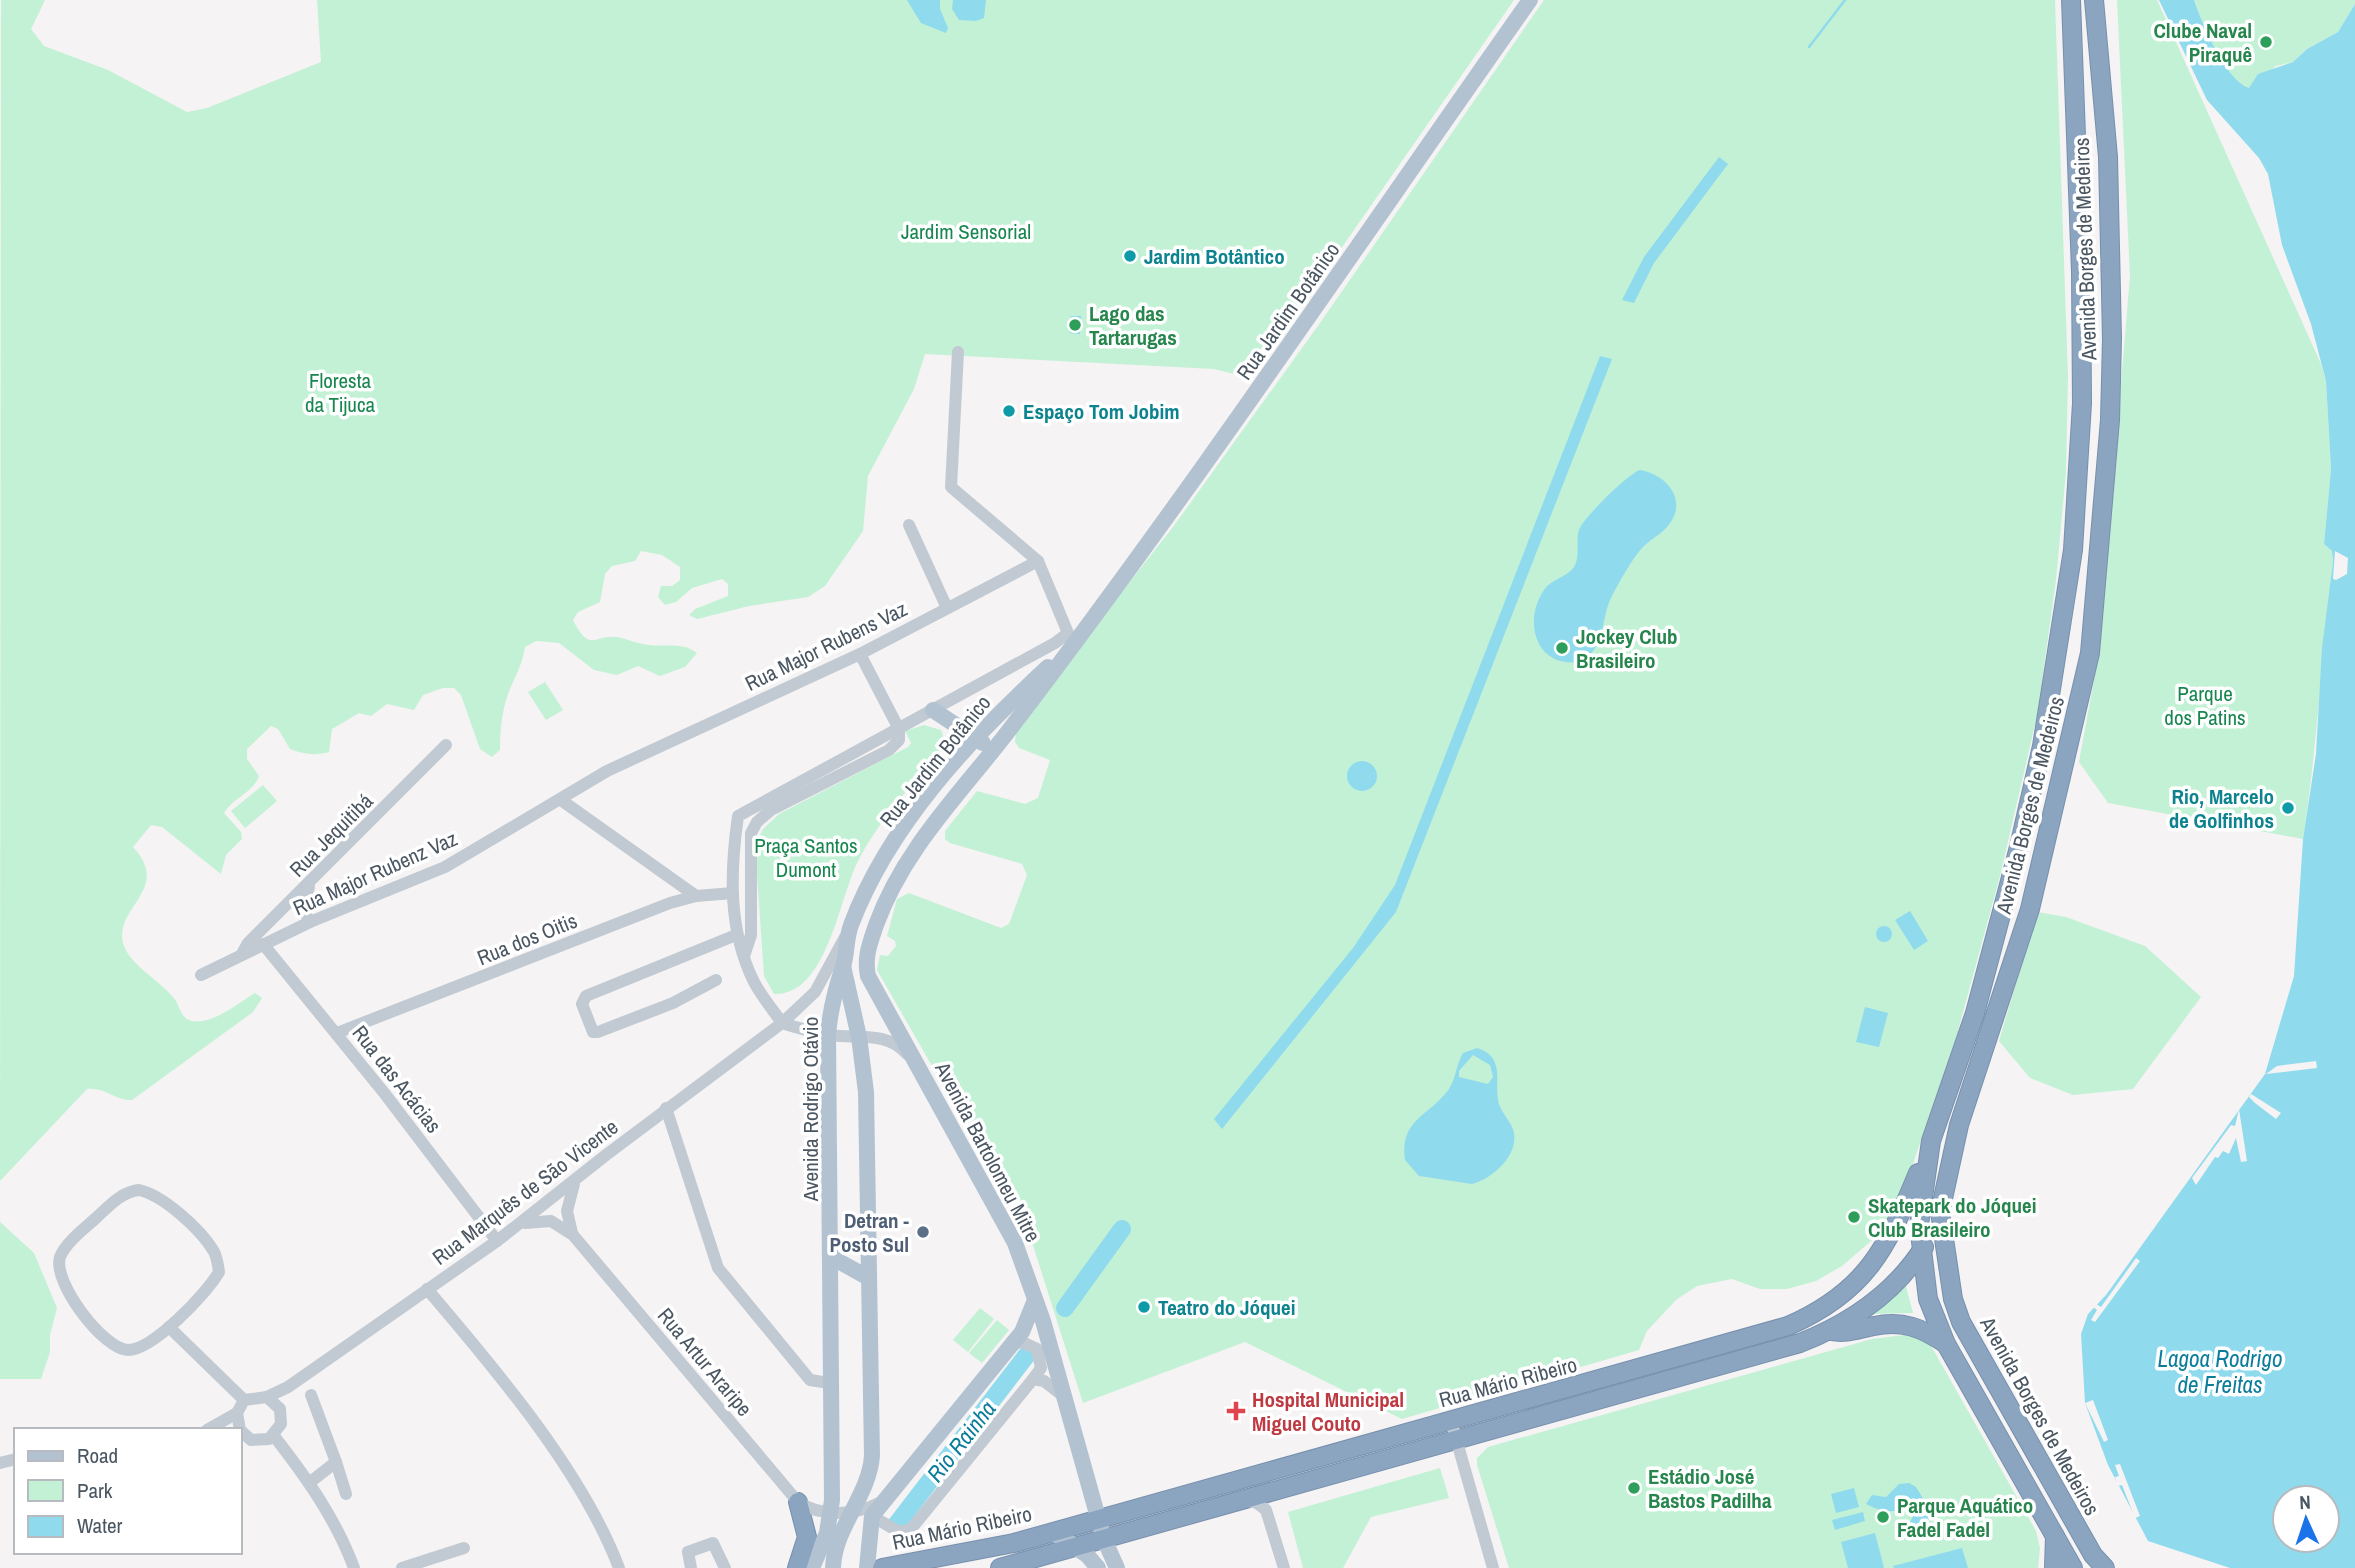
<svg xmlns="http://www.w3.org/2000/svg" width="2355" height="1568" viewBox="0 0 2355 1568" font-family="'Archivo Narrow',sans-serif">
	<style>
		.green { fill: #c3f1d5 }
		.water { fill: #90daee; fill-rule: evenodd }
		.pier { fill: #f5f3f3 }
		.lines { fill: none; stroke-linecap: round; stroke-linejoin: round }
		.stream { stroke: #90daee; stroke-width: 2.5 }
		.river { stroke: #90daee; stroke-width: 18 }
		.highway-casing { stroke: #7690ad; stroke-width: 20 }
		.minor { stroke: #c1cad2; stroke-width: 12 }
		.major { stroke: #b3c2d1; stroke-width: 16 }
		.highway { stroke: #8ba5c1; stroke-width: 18 }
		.leisure-dot { fill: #2e9e5b; stroke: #fff; stroke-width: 2.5 }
		.culture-dot { fill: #0f9aa8; stroke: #fff; stroke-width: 2.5 }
		.service-dot { fill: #5c6f8a; stroke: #fff; stroke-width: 2.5 }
		.health-dot { fill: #e0444e; stroke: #fff; stroke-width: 2.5 }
		.labels { text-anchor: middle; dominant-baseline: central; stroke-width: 7; stroke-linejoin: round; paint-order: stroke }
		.leisure-label { font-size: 21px; font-weight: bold; fill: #27864d; stroke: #fff; text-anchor: start }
		.park-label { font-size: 21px; fill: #17864f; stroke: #fff }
		.street-label { font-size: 21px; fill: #4a5661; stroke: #fff }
		.culture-label { font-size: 21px; font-weight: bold; fill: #0d838f; stroke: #fff; text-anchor: start }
		.service-label { font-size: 21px; font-weight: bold; fill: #4e5e75; stroke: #fff; text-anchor: end }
		.health-label { font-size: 21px; font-weight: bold; fill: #be3a42; stroke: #fff; text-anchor: start }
		.water-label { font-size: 23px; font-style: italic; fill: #0c7c9b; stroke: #fff }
	</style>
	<rect width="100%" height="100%" fill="#f5f3f3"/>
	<g class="green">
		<path d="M1,0H45L31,29L44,46L108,70L187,112L207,108L321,62L317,0H1514L1260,365L1242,366L1238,375L1214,369L925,354L914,389L868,476L863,531L825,586L808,597L749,606L697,619L689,615L695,609L728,596V584L722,579L692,588L676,602L665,605L658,597L661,586H672L680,580V567L662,555L641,551L635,561L612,566L605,574L600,602L578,612L573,620C590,654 595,634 617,637C628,639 638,644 649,645C665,647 684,642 697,653L685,667L660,676L638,666L617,675L594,670L559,643L536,641L525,647C522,665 517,672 510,689C502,708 500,729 500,750L492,757L480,749L461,695L454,688H443L423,695L414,710L387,704L371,716L359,713L332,729L329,752C314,756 304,754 290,749L278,729L271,726L247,749V759L259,776C252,794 233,797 224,813L241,832L242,839L226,855L221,874L162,827L151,825L133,847C169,886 123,903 122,935C121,962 162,980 176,1001C180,1009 182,1019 192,1021C213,1025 238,1003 255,993L262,998L253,1012L132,1100C115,1101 106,1087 87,1089L0,1181Z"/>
		<path d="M1544,0H2055L2068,377L2066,472L2056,580L2037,716L2000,876L1956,1038L1904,1190L1878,1235L1842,1266L1816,1281L1787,1289H1760L1732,1279L1697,1286L1676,1300L1647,1331L1639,1350L1402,1419L1245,1342L1083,1403L1031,1239L877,970L880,955L888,956L896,946L895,941L887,936L897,899L909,893L1001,928L1009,924L1027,875L1022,864L950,843L945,839V831L977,791L1025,804L1038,798L1050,760L1019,748L1015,742L1017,725L1173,527L1320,323Z"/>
		<path d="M2117,0H2157L2321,364L2326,381L2331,469L2324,544L2332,551L2333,562C2322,654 2317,747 2303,839L2108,803L2079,762L2098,658L2130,276Z"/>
		<path d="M2194,0H2355V4L2338,32L2307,49L2293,62L2276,66L2249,88C2225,81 2202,23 2194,0Z"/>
		<path d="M545,682L563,710L546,720L528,692Z"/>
		<path d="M924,725L941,730L945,743L942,750C912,784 879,820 858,861C839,898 827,996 774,994L764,976L755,845L763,829L779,814L908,747L911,743L905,731Z"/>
		<path d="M263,785L277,801L245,828L231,811Z"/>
		<path d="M2037,912L2066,917L2145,946L2201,997L2133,1089L2073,1095L2030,1078L1999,1041Z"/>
		<path d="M0,1222L34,1253L57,1308L50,1335V1352L41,1379H0Z"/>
		<path d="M1904,1279L1913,1313L1870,1314Z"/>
		<path d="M980,1308L994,1319L968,1352L953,1340Z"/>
		<path d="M997,1320L1009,1330L982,1363L969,1353Z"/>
		<path d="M1904,1335L1916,1336L1930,1344L2036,1531L2040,1548L2038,1568H1509L1477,1465V1458L1488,1447L1872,1339Z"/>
		<path d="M1440,1468L1449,1498L1371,1517L1343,1568H1303L1288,1512Z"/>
	</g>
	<g class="water">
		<path d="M907,0H940V9L948,28L946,33L921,23Z"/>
		<path d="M953,0H986L984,18L976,21L959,20L952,9Z"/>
		<path d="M2159,0H2194C2202,23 2225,80 2249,88L2258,74L2293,62L2307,49L2338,32L2355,4V1568H2230L2148,1541L2108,1465L2085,1403L2081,1334L2088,1314L2106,1295L2265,1074L2294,976L2303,839L2316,754L2322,648L2333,562L2332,551L2324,544L2331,469L2326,381L2311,324L2282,245L2268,174L2259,158L2207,100ZM2285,1498H2327V1540H2285Z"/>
		<path d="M1719,157L1728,164L1654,263L1634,303L1622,300L1644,257Z"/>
		<path d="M1071,316H1081L1080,334L1070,333Z"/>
		<path d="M1600,356L1612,359L1396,912L1222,1129L1214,1119L1353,948L1395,885Z"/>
		<path d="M1640,470C1668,475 1690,502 1666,528C1659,536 1649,540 1642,548C1631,561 1621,579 1613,594C1599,618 1608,650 1578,662C1535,667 1523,620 1544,590C1551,579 1566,578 1574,567C1581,555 1575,542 1579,530C1582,519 1629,473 1640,470Z"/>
		<circle cx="1362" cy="776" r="15"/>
		<path d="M1910,911L1928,941L1914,950L1895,920Z"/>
		<circle cx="1884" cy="934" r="8"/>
		<path d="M1865,1007L1888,1013L1879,1047L1856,1042Z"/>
		<path d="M1477,1048C1507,1057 1493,1084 1499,1104C1502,1114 1512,1122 1514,1133C1518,1156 1492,1179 1472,1184L1419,1176L1405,1160C1399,1119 1430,1116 1449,1089C1456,1078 1456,1065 1463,1053ZM1473,1055L1490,1065L1493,1077L1488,1084L1459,1077V1071Z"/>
		<path d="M1909,1483L1916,1487L1932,1513V1517L1923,1524H1909L1913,1516L1923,1511L1917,1501C1899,1515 1883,1513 1866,1504L1872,1495L1886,1497L1899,1484Z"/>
		<path d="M1854,1488L1859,1507L1836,1513L1831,1494Z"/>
		<path d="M1863,1512L1865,1521L1835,1530L1832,1520Z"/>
		<path d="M1875,1533L1884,1568H1848L1841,1542Z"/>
		<path d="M1962,1548L1968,1568H1894L1893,1566Z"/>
	</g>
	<g class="pier">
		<path d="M2335,551L2348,558L2347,574L2336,580L2333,579Z"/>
		<path d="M2316,1061L2317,1068L2266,1074L2277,1066Z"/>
		<path d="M2251,1094L2281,1113L2276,1119L2255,1103L2249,1097Z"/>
		<path d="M2239,1109L2247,1161L2241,1162L2236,1138L2229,1154L2223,1151L2218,1158L2215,1157L2196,1185L2192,1178L2231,1125L2235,1126Z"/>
		<path d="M2136,1258L2140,1261L2095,1322L2091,1320L2097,1310L2093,1307L2088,1314L2085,1312L2097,1296L2100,1298L2096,1304L2101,1307Z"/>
		<path d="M2093,1400L2108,1440L2104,1442L2085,1403Z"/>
		<path d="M2120,1464L2140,1516L2135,1518L2122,1485L2118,1486L2115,1477L2119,1476L2115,1465Z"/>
	</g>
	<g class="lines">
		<path class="stream" d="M1809,47L1845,0"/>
		<g class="river">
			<path d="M1065,1308L1122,1229"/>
			<path d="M896,1525L1026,1356"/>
		</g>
		<defs>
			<g id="highway">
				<path d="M2071,0L2081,272L2082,403L2073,550L2042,746L2019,847L1975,1013L1931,1141L1919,1225L1928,1299L1946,1344L2073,1568"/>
				<path d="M2094,0L2108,157L2112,339L2110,420L2090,653L2030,909L1959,1125L1940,1212L1953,1299L1961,1322L2093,1555L2105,1568"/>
				<path d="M1831,1331C1847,1334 1858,1329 1874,1326C1903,1320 1922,1328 1946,1344"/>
				<path d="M797,1568L807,1537L798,1502"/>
				<path d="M882,1568L1014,1543L1788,1326C1866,1292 1887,1248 1918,1173"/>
				<path d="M1000,1568L1800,1343C1851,1323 1894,1294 1924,1247"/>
				<path d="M2054,1568L2055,1536"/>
			</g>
		</defs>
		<use href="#highway" class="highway-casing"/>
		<g class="minor">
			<path d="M958,352L951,487L1038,561"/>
			<path d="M909,525L947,608"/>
			<path d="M561,800L696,896"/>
			<path d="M309,887L303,909L310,922"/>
			<path d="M263,944L385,1094L497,1241"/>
			<path d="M243,952L248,943L446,745"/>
			<path d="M744,956L751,935V833L757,822L771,810L889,750L899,740V729L860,654"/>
			<path d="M201,975L310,922L445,867L607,771L860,654L1038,561L1068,633L1055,643L738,816C730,872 728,930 754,982C762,997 773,1010 782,1023C797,1028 814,1032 830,1035C858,1039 887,1031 907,1054"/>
			<path d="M716,980L673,1003L598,1032H593L582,1004L586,996L736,935"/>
			<path d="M337,1033L670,903L696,896L733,893"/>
			<path d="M666,1108L718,1268L810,1380L829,1383"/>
			<path d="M139,1190C163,1195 200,1229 213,1250C217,1256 218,1265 219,1272C207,1293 153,1350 128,1350C104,1350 52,1282 60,1257C66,1242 84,1229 96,1218C109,1206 121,1192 139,1190Z"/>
			<path d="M525,1223L551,1221L573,1235L798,1502C823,1518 856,1515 881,1502"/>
			<path d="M572,1233L567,1211L574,1184"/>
			<path d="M427,1289C494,1368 582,1470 619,1568"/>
			<path d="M169,1327L244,1400"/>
			<path d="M1033,1379L1044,1381L1062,1395"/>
			<path d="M267,1397L288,1387L497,1241L606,1155L782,1023L815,992L845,937"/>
			<path d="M1451,1421L1493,1568"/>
			<path d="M207,1430L237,1413"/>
			<path d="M240,1430L237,1413L244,1400L267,1397L280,1409L281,1424L269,1439L251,1440L240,1430"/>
			<path d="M274,1436C306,1477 336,1519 354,1568"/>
			<path d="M336,1462L346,1494"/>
			<path d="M0,1463L16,1459"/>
			<path d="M309,1483L336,1462L311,1395"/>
			<path d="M1243,1500L1257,1503L1266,1510L1284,1568"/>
			<path d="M872,1516L899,1532L911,1529L1033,1379L1041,1368L1037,1349L1022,1342L1011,1345"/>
			<path d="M402,1568L464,1548"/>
			<path d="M691,1568L688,1552L713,1543L725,1568"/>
		</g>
		<g class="major">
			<path d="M933,710L983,743"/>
			<path d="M831,1257L867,1277"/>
			<path d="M1053,1532L1087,1555L1098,1568"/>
			<path d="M812,1568L827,1533L832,1500L828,1035C830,1011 835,990 843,967C847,954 846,938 851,925C889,824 970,739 1048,667"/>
			<path d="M833,1568C834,1528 869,1496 872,1456L866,1092L859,1037L843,966"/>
			<path d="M867,1568L872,1516L1022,1332L1035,1300"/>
			<path d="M1117,1568L1104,1539L1043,1321L1015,1243L868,976C864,957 870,943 876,925C904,848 961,793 1010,729C1191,492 1358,244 1530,0"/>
		</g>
		<use href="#highway" class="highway"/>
	</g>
	<g class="leisure-dot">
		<circle cx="2266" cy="42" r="7"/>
		<circle cx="1075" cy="325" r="7"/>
		<circle cx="1562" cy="648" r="7"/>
		<circle cx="1854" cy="1217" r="7"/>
		<circle cx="1634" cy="1488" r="7"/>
		<circle cx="1883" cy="1517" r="7"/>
	</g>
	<g class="culture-dot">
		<circle cx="1130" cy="256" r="7"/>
		<circle cx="1009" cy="411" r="7"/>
		<circle cx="2288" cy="808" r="7"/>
		<circle cx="1144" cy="1307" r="7"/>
	</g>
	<circle class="service-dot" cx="923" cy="1232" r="7"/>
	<path class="health-dot" d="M1232.5 1400.5h7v7h7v7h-7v7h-7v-7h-7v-7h7z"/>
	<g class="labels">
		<g class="leisure-label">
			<text x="2252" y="30" text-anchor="end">Clube Naval<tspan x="2252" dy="24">Piraquê</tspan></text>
			<text x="1089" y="313">Lago das<tspan x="1089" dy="24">Tartarugas</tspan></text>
			<text x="1576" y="636">Jockey Club<tspan x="1576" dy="24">Brasileiro</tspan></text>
			<text x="1868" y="1205">Skatepark do Jóquei<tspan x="1868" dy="24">Club Brasileiro</tspan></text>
			<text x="1648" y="1476">Estádio José<tspan x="1648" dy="24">Bastos Padilha</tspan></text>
			<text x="1897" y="1505">Parque Aquático<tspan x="1897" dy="24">Fadel Fadel</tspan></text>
		</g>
		<g class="park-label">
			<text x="966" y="231">Jardim Sensorial</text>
			<text x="340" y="380">Floresta<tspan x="340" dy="24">da Tijuca</tspan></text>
			<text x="2205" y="693">Parque<tspan x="2205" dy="24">dos Patins</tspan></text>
			<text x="806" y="845">Praça Santos<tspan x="806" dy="24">Dumont</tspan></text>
		</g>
		<g class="street-label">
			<text transform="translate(2085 249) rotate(-92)">Avenida Borges de Medeiros</text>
			<text transform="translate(1288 311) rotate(-55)">Rua Jardim Botânico</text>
			<text transform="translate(826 646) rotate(-26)">Rua Major Rubens Vaz</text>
			<text transform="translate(935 761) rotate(-51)">Rua Jardim Botânico</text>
			<text transform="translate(2030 805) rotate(-76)">Avenida Borges de Medeiros</text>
			<text transform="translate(331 835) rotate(-45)">Rua Jequitibá</text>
			<text transform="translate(375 873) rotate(-24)">Rua Major Rubenz Vaz</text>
			<text transform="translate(527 939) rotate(-22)">Rua dos Oitis</text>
			<text transform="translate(397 1079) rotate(52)">Rua das Acácias</text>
			<text transform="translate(810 1109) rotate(-90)">Avenida Rodrigo Otávio</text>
			<text transform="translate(988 1152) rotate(62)">Avenida Bartolomeu Mitre</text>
			<text transform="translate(525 1192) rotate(-37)">Rua Marquês de São Vicente</text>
			<text transform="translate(705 1362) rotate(50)">Rua Artur Araripe</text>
			<text transform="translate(1508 1382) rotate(-15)">Rua Mário Ribeiro</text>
			<text transform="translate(2040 1416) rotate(61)">Avenida Borges de Medeiros</text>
			<text transform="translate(962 1528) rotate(-12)">Rua Mário Ribeiro</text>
		</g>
		<g class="culture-label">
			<text x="1144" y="256">Jardim Botântico</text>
			<text x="1023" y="411">Espaço Tom Jobim</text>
			<text x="2274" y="796" text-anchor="end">Rio, Marcelo<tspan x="2274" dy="24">de Golfinhos</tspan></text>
			<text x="1158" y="1307">Teatro do Jóquei</text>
		</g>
		<g class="service-label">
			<text x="909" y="1220">Detran -<tspan x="909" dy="24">Posto Sul</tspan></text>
		</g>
		<g class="health-label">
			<text x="1252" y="1399">Hospital Municipal<tspan x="1252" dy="24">Miguel Couto</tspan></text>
		</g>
		<g class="water-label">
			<text x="2220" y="1358">Lagoa Rodrigo<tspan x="2220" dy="26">de Freitas</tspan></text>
			<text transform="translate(961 1441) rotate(-52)">Rio Rainha</text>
		</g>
	</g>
	<rect x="14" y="1428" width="228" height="126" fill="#ffffff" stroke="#b7bbc0" stroke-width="2"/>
	<rect x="28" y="1451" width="35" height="10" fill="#b3c2d1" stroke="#b7bbc0" stroke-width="2"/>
	<text x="77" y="1463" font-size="21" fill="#4a5661">Road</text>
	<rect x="28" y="1480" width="35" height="21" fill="#c3f1d5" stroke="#b7bbc0" stroke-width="2"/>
	<text x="77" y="1498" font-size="21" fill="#4a5661">Park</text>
	<rect x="28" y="1516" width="35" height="21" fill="#90daee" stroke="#b7bbc0" stroke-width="2"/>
	<text x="77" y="1533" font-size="21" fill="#4a5661">Water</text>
	<g transform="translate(2306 1519) rotate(357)"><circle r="33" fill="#ffffff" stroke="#b7bbc0" stroke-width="2"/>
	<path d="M0-5L12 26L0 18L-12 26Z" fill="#1a73e8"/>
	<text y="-10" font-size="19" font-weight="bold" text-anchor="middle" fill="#4a5661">N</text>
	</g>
</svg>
